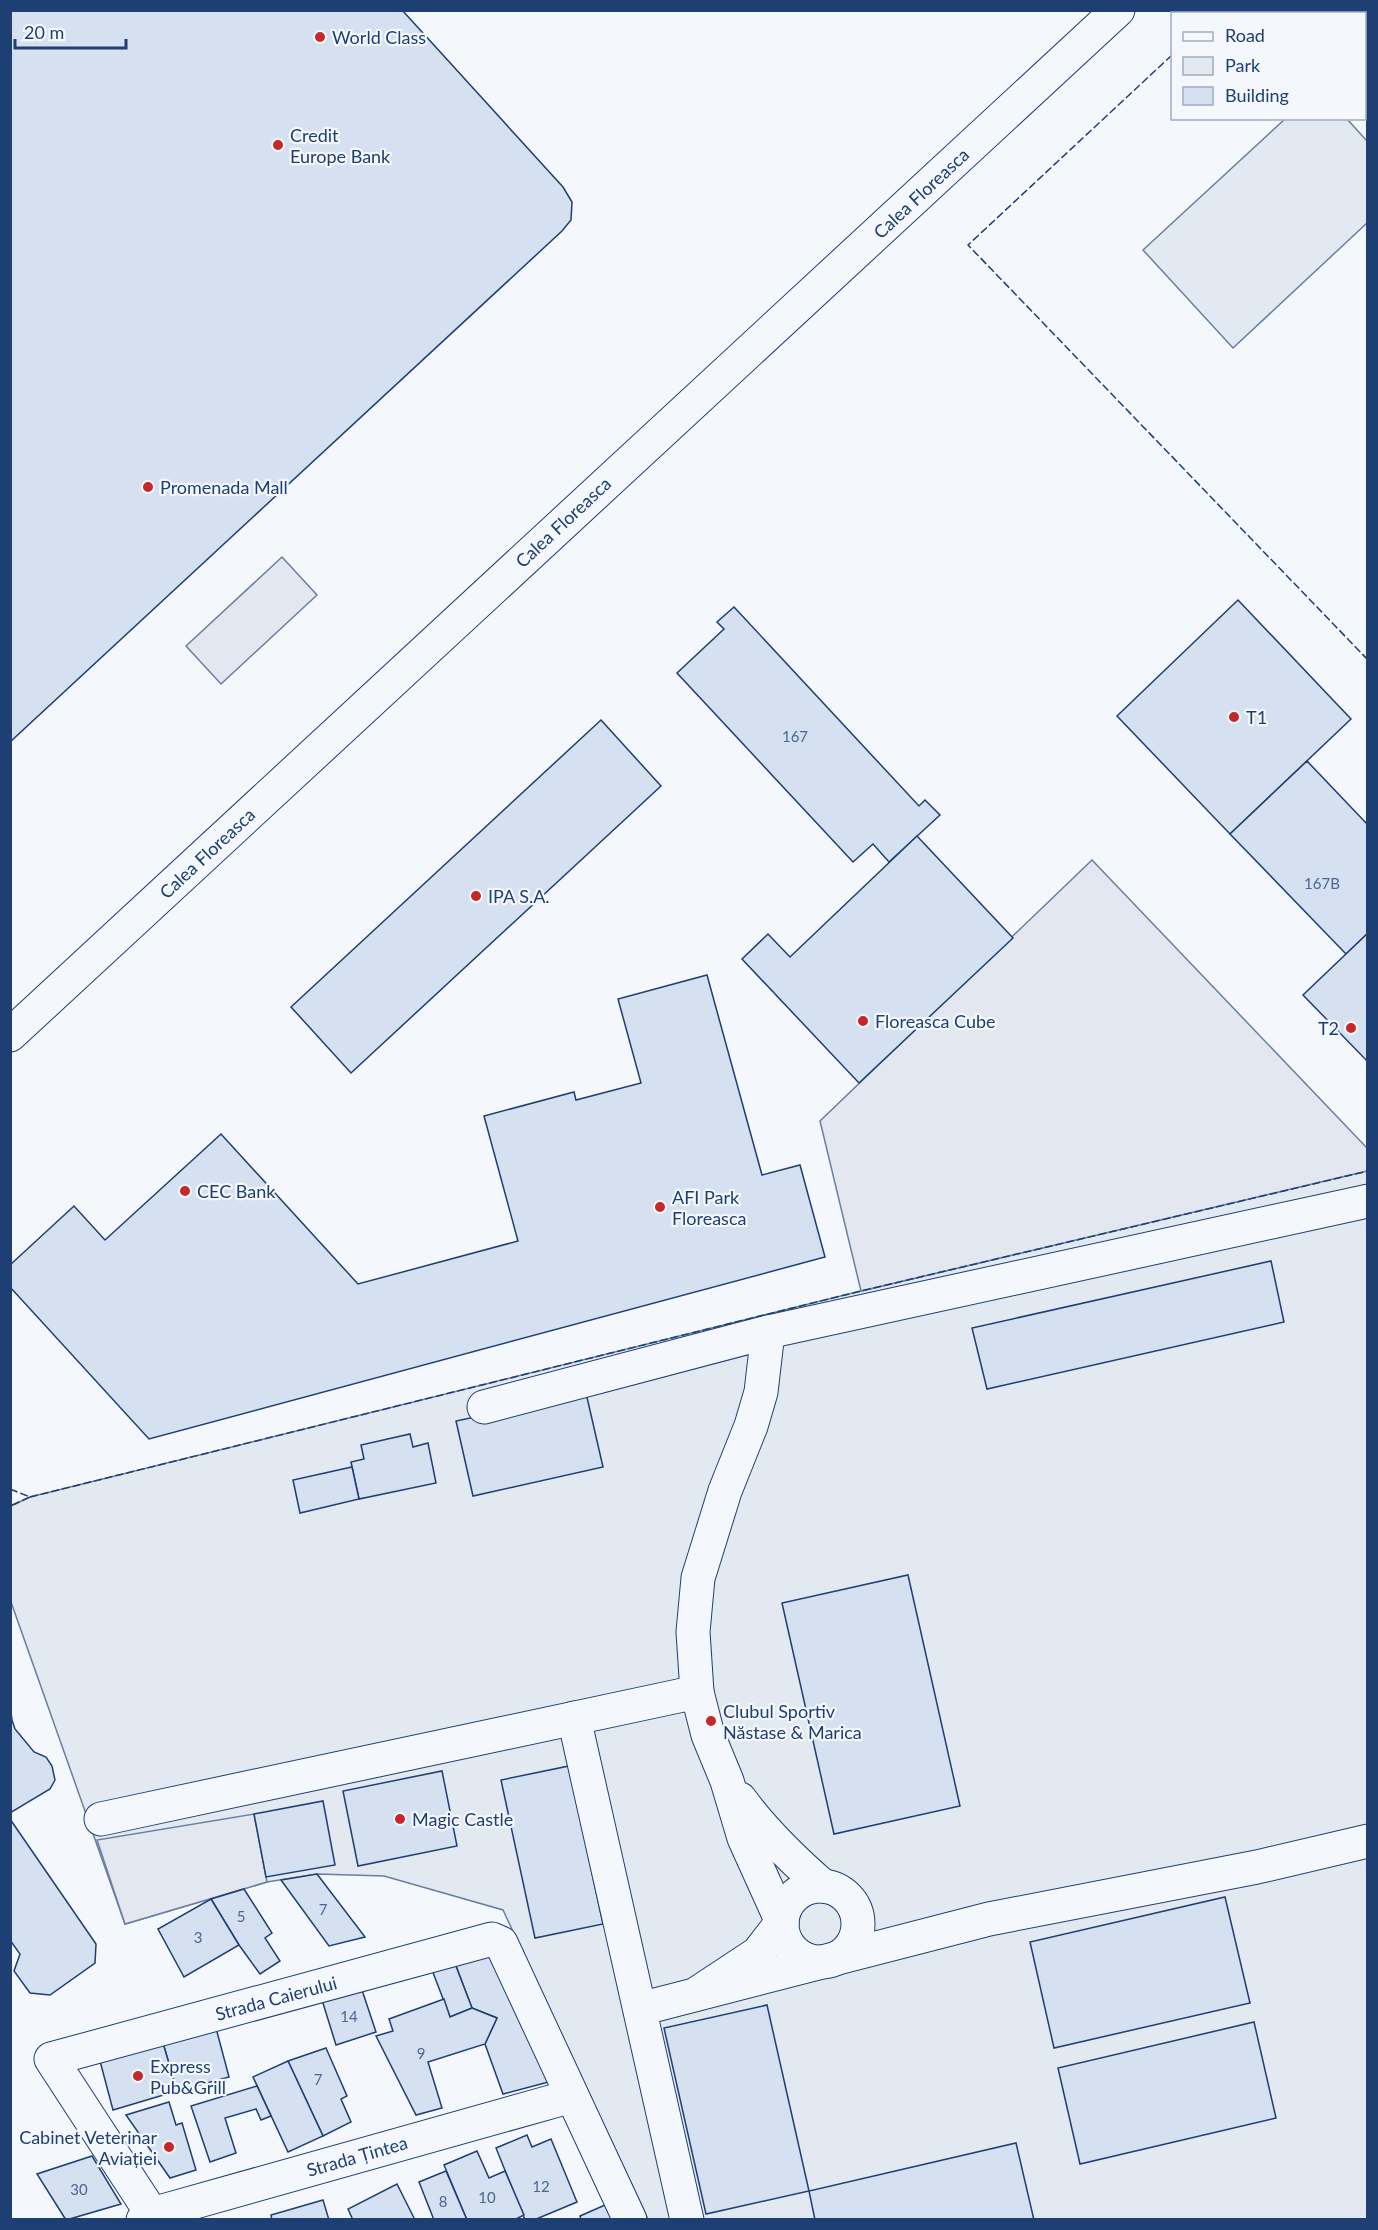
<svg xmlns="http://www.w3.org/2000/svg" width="1378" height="2230" viewBox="0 0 1378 2230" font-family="Lato,sans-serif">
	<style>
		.green { fill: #e3e9f0; stroke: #687fa3; stroke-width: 1.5 }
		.parking { fill: #e3e8f0; stroke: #687fa3; stroke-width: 1.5 }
		.building { fill: #d5e0f0; stroke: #1d3f73; stroke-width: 1.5 }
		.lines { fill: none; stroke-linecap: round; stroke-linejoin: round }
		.minor-casing { stroke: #1d3f73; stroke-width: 35 }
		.major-casing { stroke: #1d3f73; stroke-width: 35 }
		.minor { stroke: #f4f7fb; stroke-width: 33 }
		.major { stroke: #f4f7fb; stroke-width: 33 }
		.fence { stroke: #1d3f73; stroke-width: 1.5; stroke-dasharray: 8 3; stroke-linecap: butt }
		.poi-dot { fill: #c62828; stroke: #f4f7fb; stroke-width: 2 }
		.labels { text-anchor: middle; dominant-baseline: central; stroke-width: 4.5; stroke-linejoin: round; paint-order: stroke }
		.number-label { font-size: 15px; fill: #4b6792 }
		.poi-label { font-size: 18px; fill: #1d3f73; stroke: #f4f7fb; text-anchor: start }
		.street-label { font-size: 18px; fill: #1d3f73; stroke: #f4f7fb }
	</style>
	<rect width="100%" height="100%" fill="#f4f7fb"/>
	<g class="green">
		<path d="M1285,119H1347L1367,141V223L1233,348L1143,250Z"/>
		<path d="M1367,1171V2219H648L503,1910L384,1876L317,1874L267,1882L125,1924L11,1602V1506L30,1497L861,1291Z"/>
	</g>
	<g class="parking">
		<path d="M282,557L317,595L221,684L186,646Z"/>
		<path d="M1092,860L1367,1148V1171L861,1291L820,1121Z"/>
		<path d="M254,1814L267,1882L125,1924L97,1840Z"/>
	</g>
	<g class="building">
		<path d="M10,10H402L563,187L572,202L571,220L562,231L10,742Z"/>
		<path d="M1238,600L1351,719L1230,834L1117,716Z"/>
		<path d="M734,607L919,806L925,800L940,815L889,862L873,844L853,862L677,673L724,629L717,622Z"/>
		<path d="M601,720L661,786L351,1073L291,1007Z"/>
		<path d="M1307,761L1368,825V933L1346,954L1230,834Z"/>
		<path d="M917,836L1013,938L859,1083L742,959L768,934L790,957Z"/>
		<path d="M1368,933V1062L1303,995Z"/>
		<path d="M707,975L762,1175L800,1165L825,1257L149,1439L10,1287V1265L74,1206L105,1240L221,1134L358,1284L518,1241L484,1116L574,1092L576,1100L641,1083L618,999Z"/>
		<path d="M1271,1261L1284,1322L987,1389L972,1328Z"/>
		<path d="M586,1393L603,1467L473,1496L456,1421Z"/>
		<path d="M410,1434L413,1447L428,1443L436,1483L359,1499L351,1462L364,1459L361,1445Z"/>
		<path d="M352,1467L359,1499L300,1513L293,1480Z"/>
		<path d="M908,1575L960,1806L834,1834L782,1603Z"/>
		<path d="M10,1705L12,1720L15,1729L34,1752L46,1757L52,1766L55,1780L50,1789L10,1813Z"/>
		<path d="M569,1766L603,1924L535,1938L501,1780Z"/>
		<path d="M442,1771L457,1846L358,1866L343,1791Z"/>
		<path d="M323,1801L335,1865L266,1877L254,1814Z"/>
		<path d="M10,1819L96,1944L95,1963L50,1995L30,1993L14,1971L20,1954L10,1940Z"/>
		<path d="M317,1874L365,1937L329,1946L281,1880Z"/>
		<path d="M244,1889L272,1933L265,1938L280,1961L260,1974L239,1945L211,1899Z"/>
		<path d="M1225,1897L1250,2003L1054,2048L1030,1942Z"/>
		<path d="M211,1899L239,1945L184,1977L158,1929Z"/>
		<path d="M493,1945L556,2080L503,2094L485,2044L497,2018L472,2008L453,1958Z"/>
		<path d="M454,1961L472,2008L450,2017L432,1970Z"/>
		<path d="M361,1987L376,2032L336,2045L322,2000Z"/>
		<path d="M444,1999L450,2017L472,2008L497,2018L485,2044L428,2062L442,2108L416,2115L376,2036L393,2031L389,2019Z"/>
		<path d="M767,2005L809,2191L706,2214L664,2028Z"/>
		<path d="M1254,2022L1276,2118L1080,2164L1058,2068Z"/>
		<path d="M216,2028L229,2077L177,2091L163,2043Z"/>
		<path d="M163,2043L177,2091L113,2110L100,2061Z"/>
		<path d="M326,2048L347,2096L341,2099L351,2122L323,2136L288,2061Z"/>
		<path d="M288,2061L323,2136L288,2152L253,2077Z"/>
		<path d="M257,2086L271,2116L261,2120L256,2109L225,2118L236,2153L210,2162L191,2106Z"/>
		<path d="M169,2102L176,2125L182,2123L196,2170L170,2178L126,2115Z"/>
		<path d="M527,2135L532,2147L551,2139L577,2202L534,2220H525L496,2148Z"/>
		<path d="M1016,2143L1034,2220H815L809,2191Z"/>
		<path d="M477,2151L489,2178L505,2171L524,2215L514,2220H467L444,2165Z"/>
		<path d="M92,2156L121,2204L66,2220L37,2174Z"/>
		<path d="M446,2171L467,2220H434L419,2182Z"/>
		<path d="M397,2184L415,2220H353L348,2209Z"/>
		<path d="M323,2200L329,2220H272L271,2215Z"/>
		<path d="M605,2205L612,2220H581L580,2216Z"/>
	</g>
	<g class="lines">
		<defs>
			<g id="minor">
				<path d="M484,1407L768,1332"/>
				<path d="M574,1718L687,2220"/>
				<path d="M740,1799C764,1832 792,1859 823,1886"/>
				<path d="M101,1819L697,1692"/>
				<circle cx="820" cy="1924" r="38"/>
				<path d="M696,1994L758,1953L782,1922L744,1838L727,1781L708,1735L697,1692L693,1632L698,1578L725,1491L751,1426L761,1392L768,1332L1368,1201"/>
				<path d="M640,2009L989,1919L1257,1867L1368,1841"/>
				<path d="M152,2214L51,2059L492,1939L501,1943L630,2220"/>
				<path d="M143,2220L152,2214L572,2096"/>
			</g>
			<path id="major" d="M10,1035L1118,10"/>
		</defs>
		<use href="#minor" class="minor-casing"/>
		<use href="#major" class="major-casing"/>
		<use href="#minor" class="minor"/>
		<use href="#major" class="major"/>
		<g class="fence">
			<path d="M1217,14L1220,10"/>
			<path d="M1172,55L968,245L1368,660"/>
			<path d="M10,1489L30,1497L10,1506"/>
			<path d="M30,1497L861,1291L1368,1171"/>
		</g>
	</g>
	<g class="poi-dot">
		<circle cx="320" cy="37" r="6"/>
		<circle cx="278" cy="145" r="6"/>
		<circle cx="148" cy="487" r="6"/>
		<circle cx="1234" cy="717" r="6"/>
		<circle cx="476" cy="896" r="6"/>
		<circle cx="863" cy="1021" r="6"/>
		<circle cx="1351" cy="1028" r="6"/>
		<circle cx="185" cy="1191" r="6"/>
		<circle cx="660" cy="1207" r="6"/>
		<circle cx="711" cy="1721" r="6"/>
		<circle cx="400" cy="1819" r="6"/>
		<circle cx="138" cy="2076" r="6"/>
		<circle cx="169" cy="2147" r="6"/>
	</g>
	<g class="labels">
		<g class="number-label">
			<text x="795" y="736">167</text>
			<text x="1322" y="883">167B</text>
			<text x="323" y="1909">7</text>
			<text x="241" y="1916">5</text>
			<text x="198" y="1937">3</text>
			<text x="349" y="2016">14</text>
			<text x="421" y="2053">9</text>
			<text x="318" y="2079">7</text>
			<text x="541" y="2186">12</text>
			<text x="79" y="2189">30</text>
			<text x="487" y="2197">10</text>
			<text x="443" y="2201">8</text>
		</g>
		<g class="poi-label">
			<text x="332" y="37">World Class</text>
			<text x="290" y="135">Credit<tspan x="290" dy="21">Europe Bank</tspan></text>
			<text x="160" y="487">Promenada Mall</text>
			<text x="1246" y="717">T1</text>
			<text x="488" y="896">IPA S.A.</text>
			<text x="875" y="1021">Floreasca Cube</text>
			<text x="1339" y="1028" text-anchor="end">T2</text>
			<text x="197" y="1191">CEC Bank</text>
			<text x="672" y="1197">AFI Park<tspan x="672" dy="21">Floreasca</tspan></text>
			<text x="723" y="1711">Clubul Sportiv<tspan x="723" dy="21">Năstase &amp; Marica</tspan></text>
			<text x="412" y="1819">Magic Castle</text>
			<text x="150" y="2066">Express<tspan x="150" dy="21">Pub&amp;Grill</tspan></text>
			<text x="157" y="2137" text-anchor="end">Cabinet Veterinar<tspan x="157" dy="21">Aviației</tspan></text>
		</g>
		<g class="street-label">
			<text transform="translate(921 193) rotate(-43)">Calea Floreasca</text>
			<text transform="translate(563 522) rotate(-43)">Calea Floreasca</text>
			<text transform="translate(207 853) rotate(-43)">Calea Floreasca</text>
			<text transform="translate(276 1998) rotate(-15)">Strada Caierului</text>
			<text transform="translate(357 2156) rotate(-16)">Strada Țintea</text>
		</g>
	</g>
	<rect width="1378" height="2230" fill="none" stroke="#1d3f73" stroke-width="24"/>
	<rect x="1171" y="12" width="195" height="108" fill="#f4f7fb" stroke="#9eadc5" stroke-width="1.5"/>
	<rect x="1183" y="32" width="30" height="9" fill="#f4f7fb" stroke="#9eadc5" stroke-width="1.5"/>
	<text x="1225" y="42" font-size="18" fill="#1d3f73">Road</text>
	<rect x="1183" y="57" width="30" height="18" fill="#e3e9f0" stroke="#9eadc5" stroke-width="1.5"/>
	<text x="1225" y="72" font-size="18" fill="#1d3f73">Park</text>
	<rect x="1183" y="87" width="30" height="18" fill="#d5e0f0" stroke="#9eadc5" stroke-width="1.5"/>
	<text x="1225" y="102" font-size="18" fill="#1d3f73">Building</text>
	<path d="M15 39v9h111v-9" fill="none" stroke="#1d3f73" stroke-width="3"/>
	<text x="24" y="39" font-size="18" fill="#1d3f73" stroke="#f4f7fb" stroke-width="4.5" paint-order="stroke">20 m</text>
</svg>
